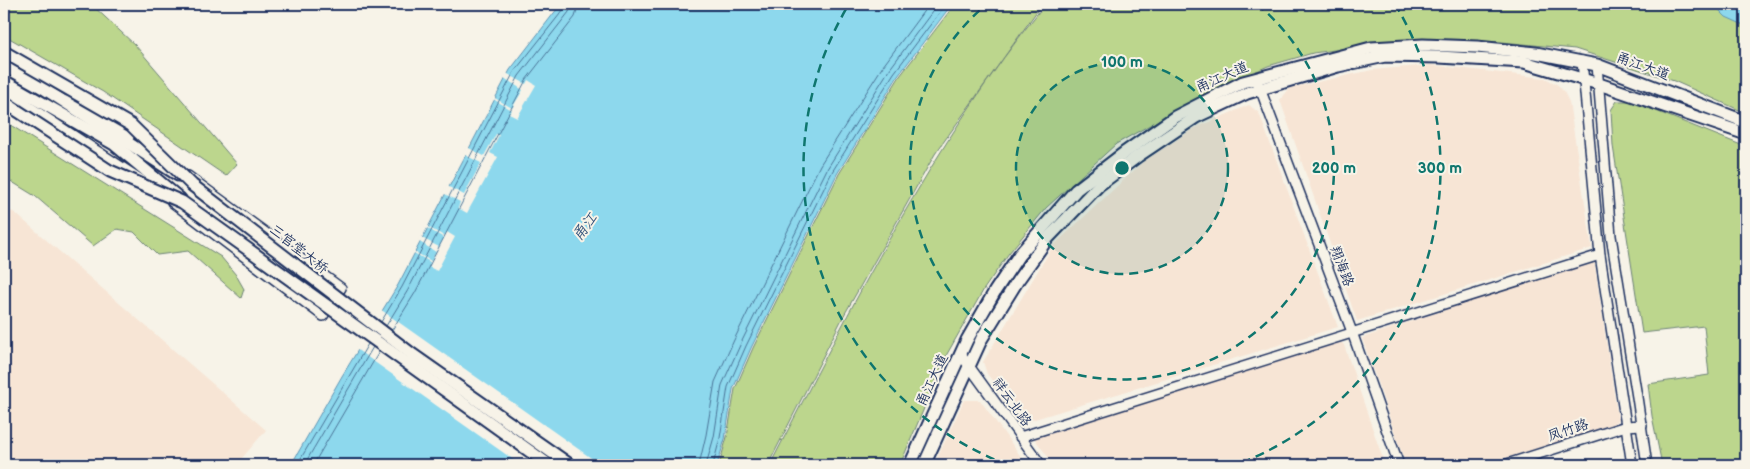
<svg xmlns="http://www.w3.org/2000/svg" width="1750" height="469" viewBox="0 0 1750 469" font-family="'Balsamiq Sans','LXGW WenKai TC',sans-serif">
	<style>
		.built { fill: #f7e5d5 }
		.green { fill: #bcd68d; stroke: #6c8276 }
		.water { fill: #8dd8ed; stroke: #5f94b4 }
		.pier { fill: #f7f3e8 }
		.lines { fill: none; stroke-linecap: round; stroke-linejoin: round }
		.shore { stroke: #497397; stroke-width: 1 }
		.minor-casing { stroke: #1b2f5e; stroke-width: 12 }
		.major-casing { stroke: #1b2f5e; stroke-width: 15 }
		.minor { stroke: #f7f3e8; stroke-width: 9 }
		.major { stroke: #f7f3e8; stroke-width: 11 }
		.major-bridge-casing { stroke: #1b2f5e; stroke-width: 15; stroke-linecap: butt }
		.major-bridge { stroke: #f7f3e8; stroke-width: 11 }
		.ring { fill: none; stroke: #0f766e; stroke-width: 2.5; stroke-dasharray: 9 6 }
		.labels { text-anchor: middle; dominant-baseline: central; stroke-width: 4; stroke-linejoin: round; paint-order: stroke }
		.street-label { font-size: 14px; fill: #1b2f5e; stroke: #f7f3e8 }
		.water-label { font-size: 15px; font-style: italic; fill: #32517b; stroke: #f7f3e8 }
		.centre { fill: #0f766e; stroke: #f7f3e8; stroke-width: 2.5 }
		.ring-label { font-size: 15px; text-anchor: middle; font-weight: bold; fill: #0f766e; stroke: #f7f3e8; stroke-width: 4; stroke-linejoin: round; paint-order: stroke }
	</style>
	<rect width="100%" height="100%" fill="#f7f3e8"/>
	<filter id="ink" filterUnits="userSpaceOnUse"><feTurbulence type="fractalNoise" baseFrequency=".02" numOctaves="2"/><feDisplacementMap in="SourceGraphic" scale="10" xChannelSelector="R" yChannelSelector="G"/><feConvolveMatrix kernelMatrix="1 2 1 2 8 2 1 2 1" color-interpolation-filters="sRGB"/></filter>
	<g filter="url(#ink)">
		<g class="built">
			<path d="M1431,65L1545,78L1558,85L1564,92L1569,102L1592,248L1357,321L1280,100L1290,88L1372,70Z"/>
			<path d="M1249,105L1259,113L1338,327L1025,422L987,374L983,362L1053,246L1143,162L1195,128Z"/>
			<path d="M4,208L15,213L266,430L236,465H18L4,452Z"/>
			<path d="M1594,260L1618,420L1608,428L1482,465H1406L1362,338Z"/>
			<path d="M1339,340L1344,345L1385,465H1054L1034,438Z"/>
			<path d="M964,400H980L1027,465H934Z"/>
		</g>
		<g class="green">
			<path d="M4,4H91L135,45L237,164L226,176L103,92L4,35Z"/>
			<path d="M955,4H1042L935,154L843,317L768,465H719L727,437L735,389L753,348L839,174L900,76Z"/>
			<path d="M1045,4H1746V113L1674,81L1575,49L1502,42L1440,40L1385,43L1313,53L1268,66L1200,97L1116,144L1046,208L1009,253L984,289L947,354L900,465H770C852,306 932,144 1045,4Z"/>
			<path d="M1617,101H1631L1746,147V465H1662L1652,416L1648,384L1709,375L1704,326L1642,333L1613,146L1611,110Z"/>
			<path d="M4,121L221,257L236,275L244,289L241,298L188,251L157,255L134,232L117,229L93,246L35,196L4,177Z"/>
		</g>
		<g class="water">
			<path d="M561,4H952L898,76L837,174L751,348L733,389L725,439L717,465H291L342,376L398,285L510,70Z"/>
			<path d="M1713,4H1746V26L1726,17Z"/>
		</g>
		<g class="pier">
			<path d="M506,73L526,84L528,80L536,85L517,118L509,114L512,110L493,99V97L512,108L523,90L504,78Z"/>
			<path d="M496,134L499,135L490,153L498,157L467,213L458,208L460,202L443,193L447,186L464,195L481,163L463,154L467,147L484,156Z"/>
			<path d="M426,226L444,236L447,232L455,237L437,271L429,267L430,262L412,252L413,251L431,261L436,252L418,241L420,237L439,247L444,238L425,227Z"/>
			<path d="M380,309L601,465H521L356,349Z"/>
		</g>
		<g class="lines">
			<g class="shore">
				<path d="M381,322L402,287L514,72L564,9L565,4"/>
				<path d="M386,326L408,290L519,76L569,12L571,4"/>
				<path d="M392,330L415,293L526,80L575,17L579,4"/>
				<path d="M297,465L368,344"/>
				<path d="M304,465L373,347"/>
				<path d="M313,465L379,352"/>
				<path d="M699,465L706,435L715,382L734,340L820,165L883,66L929,4"/>
				<path d="M706,465L714,437L722,385L741,343L827,169L889,70L938,4"/>
				<path d="M713,465L720,438L728,387L746,346L832,172L894,73L946,4"/>
			</g>
			<defs>
				<g id="minor">
					<path d="M1582,61L1600,255L1632,465"/>
					<path d="M1597,65L1611,236L1637,397L1647,465"/>
					<path d="M1258,83L1352,332L1399,465"/>
					<path d="M4,90L143,181"/>
					<path d="M70,99L129,137"/>
					<path d="M172,202L323,316L341,288L188,176"/>
					<path d="M961,355L1041,465"/>
					<path d="M1020,437L1600,255"/>
					<path d="M1504,465L1626,426L1642,425"/>
				</g>
				<g id="major">
					<path d="M4,66L43,88L178,175"/>
					<path d="M4,81L114,144L180,199"/>
					<path d="M910,465L967,340L995,291L1019,255L1076,190L1124,153L1175,117L1243,82L1371,48L1423,45L1477,47L1536,53L1597,65L1746,122"/>
					<path d="M924,465L982,338L1018,280L1048,238L1099,185L1138,156L1196,117L1247,93L1338,66L1385,56L1439,57L1524,62L1599,84L1746,134"/>
				</g>
			</defs>
			<use href="#minor" class="minor-casing"/>
			<use href="#major" class="major-casing"/>
			<use href="#minor" class="minor"/>
			<use href="#major" class="major"/>
			<defs>
				<g id="major-bridge">
					<path d="M4,52L131,125L192,185L310,276L413,355L570,465"/>
					<path d="M4,102L110,171L182,202L549,465"/>
				</g>
			</defs>
			<use href="#major-bridge" class="major-bridge-casing"/>
			<use href="#major-bridge" class="major-bridge"/>
		</g>
	</g>
	<circle cx="1122" cy="168" r="106" fill="#0f766e" fill-opacity=".12"/>
	<g class="ring">
		<circle cx="1122" cy="168" r="106"/>
		<path d="M1257 4A212 212 0 1 1 987 4"/>
		<path d="M1008 465A318 318 0 0 1 849 4M1395 4A318 318 0 0 1 1236 465"/>
	</g>
	<g class="labels">
		<g class="street-label">
			<text transform="translate(1643 66) rotate(20)">甬江大道</text>
			<text transform="translate(1222 77) rotate(-24)">甬江大道</text>
			<text transform="translate(299 249) rotate(38)">三官堂大桥</text>
			<text transform="translate(1342 266) rotate(69)">翔海路</text>
			<text transform="translate(932 380) rotate(-65)">甬江大道</text>
			<text transform="translate(1012 402) rotate(54)">祥云北路</text>
			<text transform="translate(1568 430) rotate(-18)">凤竹路</text>
		</g>
		<g class="water-label">
			<text transform="translate(585 227) rotate(-54)">甬江</text>
		</g>
	</g>
	<circle cx="1122" cy="168" r="8" class="centre"/>
	<g class="ring-label">
		<text x="1122" y="67">100 m</text>
		<text x="1334" y="173">200 m</text>
		<text x="1440" y="173">300 m</text>
	</g>
	<rect width="1750" height="469" fill="none" stroke="#f7f3e8" stroke-width="20"/>
	<rect x="10" y="10" width="1730" height="449" fill="none" stroke="#1b2f5e" stroke-width="2" filter="url(#ink)"/>
</svg>
